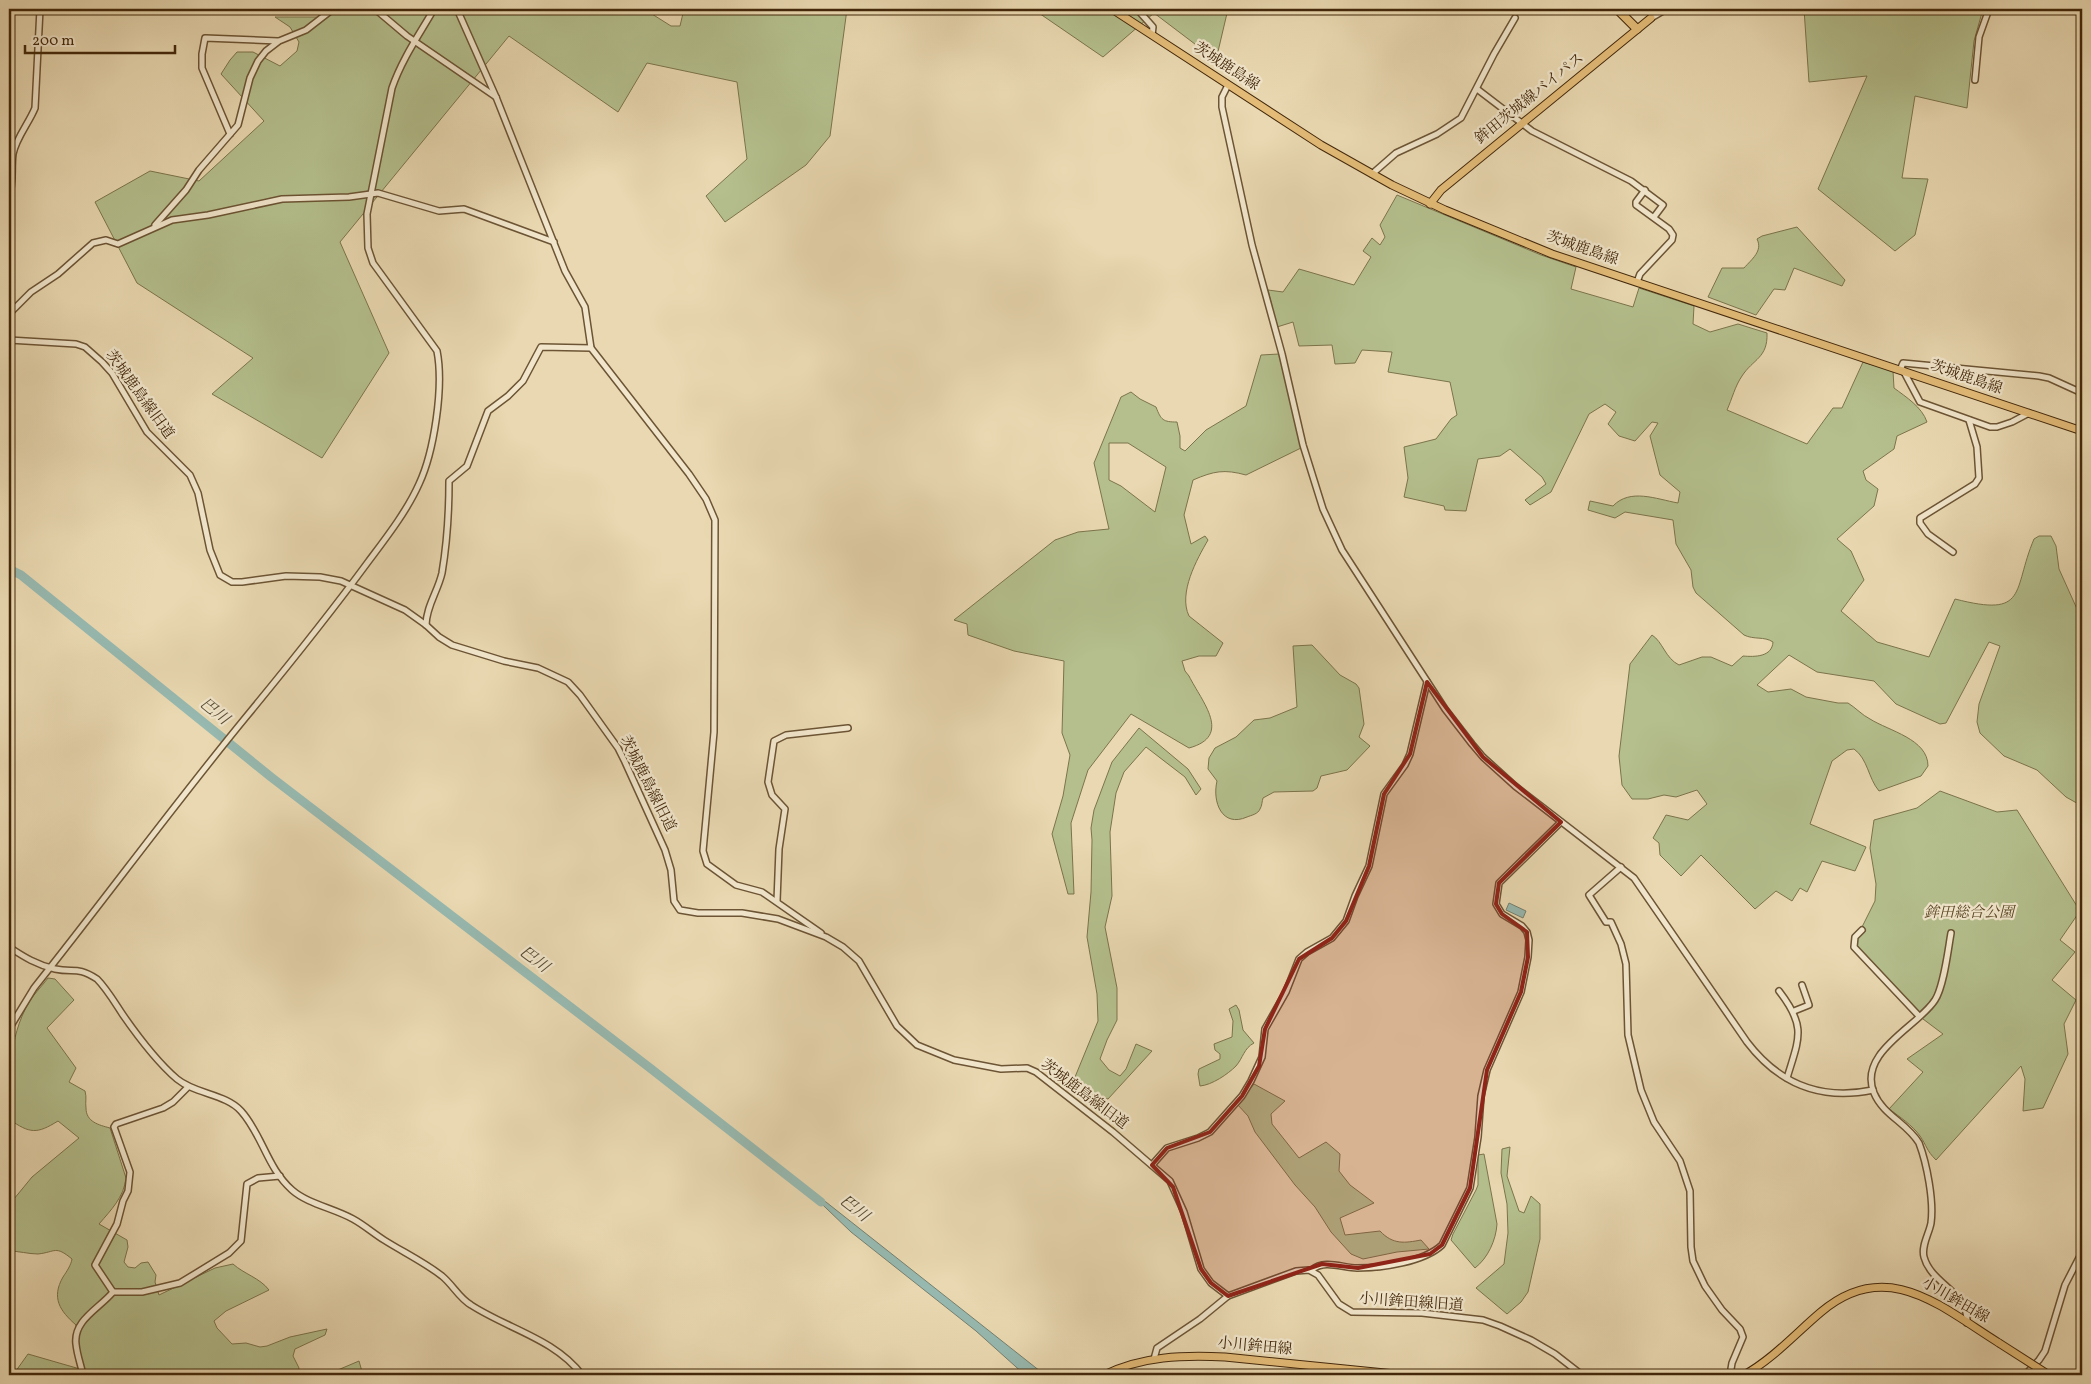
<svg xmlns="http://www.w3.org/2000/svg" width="2091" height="1384" viewBox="0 0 2091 1384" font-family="Vollkorn,'Noto Serif JP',serif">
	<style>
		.green { fill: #b4bf8d; stroke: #7c744c; fill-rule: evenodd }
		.water { fill: #97b9b0; stroke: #757f6e }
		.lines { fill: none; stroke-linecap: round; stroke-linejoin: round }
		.river { stroke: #97b9b0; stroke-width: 9 }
		.minor-casing { stroke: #6c5434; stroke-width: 8 }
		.major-casing { stroke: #43280b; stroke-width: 9 }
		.highway-casing { stroke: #43280b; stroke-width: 10 }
		.minor { stroke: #f1e6cc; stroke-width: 5 }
		.major { stroke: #e4bc78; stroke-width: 7 }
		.highway { stroke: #e4bc78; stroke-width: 8 }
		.major-bridge-casing { stroke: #43280b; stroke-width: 9; stroke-linecap: butt }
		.major-bridge { stroke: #e4bc78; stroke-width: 7 }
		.marked { fill: #8f2418; fill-opacity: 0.2; stroke: #8f2418; stroke-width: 4; stroke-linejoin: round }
		.labels { text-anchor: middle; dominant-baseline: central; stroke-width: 4.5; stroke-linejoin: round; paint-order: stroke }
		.street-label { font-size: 15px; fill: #43280b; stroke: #f1e6cc }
		.park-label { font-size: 15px; font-style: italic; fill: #5a4625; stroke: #f1e6cc }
		.water-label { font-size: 16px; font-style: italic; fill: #584c34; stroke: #f1e6cc }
	</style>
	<rect width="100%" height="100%" fill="#e9d8b1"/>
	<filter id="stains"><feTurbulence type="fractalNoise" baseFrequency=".004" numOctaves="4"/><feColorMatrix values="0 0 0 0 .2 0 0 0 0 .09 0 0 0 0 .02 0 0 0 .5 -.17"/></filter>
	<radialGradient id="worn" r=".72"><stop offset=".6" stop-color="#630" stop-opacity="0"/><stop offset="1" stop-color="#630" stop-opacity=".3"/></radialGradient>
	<g class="green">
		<path d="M332,9H644L671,26H680L684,9H847L830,136L806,165L725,222L706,196L747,159L737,82L647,63L618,112L509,36L340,242L389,353L322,458L212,394L253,358L137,283L95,202L150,171L199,181L264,121L221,74L230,60L237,52H253L280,66L297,51L299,42L290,27L275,17H325Z"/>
		<path d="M1033,9H1228L1216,60L1154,13L1103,57Z"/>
		<path d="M1804,9H1983L1974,41L1967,108L1915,96L1902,178L1928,179L1915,235L1895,251L1818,189L1867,76L1809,82Z"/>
		<path d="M1397,195L1541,255L1576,267L1571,289L1633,307L1639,288L1694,306L1693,324L1710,332L1738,324L1767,333C1768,358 1753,359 1742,376C1735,386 1732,399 1727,410L1807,444L1833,408H1842L1863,362L1893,371L1894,388C1906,397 1922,407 1927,422L1897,436L1894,449L1863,471L1866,480L1878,489L1874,506L1837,539L1851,551L1864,580L1841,611L1877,642L1929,657L1955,599C2029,618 2012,591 2034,539L2039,536H2051L2056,546L2059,569L2082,620V806L2066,797L2037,770L2004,756L1980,733L1977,722L1979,704L2000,646L1989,642L1946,723L1940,724L1896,704L1874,681L1817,672L1789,655L1757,685L1768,692L1791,689L1806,697L1838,703H1848C1856,708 1862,715 1870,719C1889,731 1928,739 1928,766L1921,776L1879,791C1868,778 1868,759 1854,749L1847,750L1832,761L1810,824L1866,847L1855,871L1822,861L1807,892L1800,888L1792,901L1776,891L1755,909L1701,855L1681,876L1660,855L1659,843L1653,838L1666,815L1688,820L1707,804L1697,790L1676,797L1664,795L1648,799H1632L1622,785L1619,756L1630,664L1652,635C1663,642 1665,658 1679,665L1702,657H1711L1732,666L1743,656C1755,657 1772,657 1773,642C1764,636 1754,640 1744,635L1696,593L1693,587L1691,570L1676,544L1673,520L1625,512L1615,518L1588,510L1590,501L1613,506C1630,488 1656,499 1678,503L1680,492L1660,475L1650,436L1658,423L1652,422L1635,441L1619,436L1608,424L1616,412L1605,404L1589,414L1551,492L1530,505L1525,500L1546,484L1542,477L1510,449L1500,456L1478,459L1466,511L1445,510L1444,506L1404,497L1408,478L1404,447L1436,439L1451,419L1457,415L1450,382L1388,372L1392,352L1362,350L1355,363L1335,364L1332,345L1299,346L1293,322L1277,327L1268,290L1283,292L1299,269L1354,285L1371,257L1363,251L1372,238L1380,245L1385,237L1380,225Z"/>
		<path d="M1797,227L1845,280L1842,286L1794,268L1785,290L1774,289L1756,315L1708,297L1722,268H1744C1752,259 1763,251 1757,239L1762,236Z"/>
		<path d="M1279,354L1301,448L1246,475C1224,469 1214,471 1193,480L1184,515L1191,544L1205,536L1208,540C1197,559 1178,593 1189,616L1223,643L1216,656H1199L1182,661L1185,671L1189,676C1202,702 1233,736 1189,748L1131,714L1088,770L1071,823L1074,894H1068L1052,834L1063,796L1070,755L1062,733L1064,661L1014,651L968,635L967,624L954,620L1055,540L1078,532L1109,529L1094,463L1121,397L1131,392L1140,399L1156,407C1161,420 1163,422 1177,422L1180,436V448L1185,451L1206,430L1246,406L1261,355ZM1109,443H1128L1166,467L1155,512L1121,486L1109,480Z"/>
		<path d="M1312,645L1340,675L1356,684L1359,688L1364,724L1359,737L1370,746L1347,770L1321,776L1317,788L1313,791L1274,792L1263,798C1262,801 1262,806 1260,809C1258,814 1252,815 1247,817C1222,828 1212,802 1217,781L1208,769L1209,758L1215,748L1236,737L1254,720L1270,718L1297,707L1293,646Z"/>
		<path d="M1139,728L1188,769L1201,789L1196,795L1185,777L1146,747L1124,772L1116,793L1110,832L1112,896L1105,927L1117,988V1020L1107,1040L1100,1059L1109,1070L1120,1076L1126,1069L1136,1044L1152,1051L1108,1099C1092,1095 1083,1092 1075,1077L1098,1021L1097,994L1087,937L1091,892L1092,840L1091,828L1094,810L1112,762Z"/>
		<path d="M1940,791L1997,812L2017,810L2080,911L2060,940L2075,952L2052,980L2076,1000L2064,1024L2068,1054L2043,1108L2023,1111L2025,1079L2021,1066L1936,1160C1926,1150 1927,1146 1920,1136C1912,1125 1900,1117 1889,1109L1923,1072L1907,1059L1943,1034L1919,1016L1854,947L1855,941L1875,901L1876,884L1870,848L1874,820L1917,808Z"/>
		<path d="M48,978L55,979L74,1000L47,1028L76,1068L69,1082L85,1091C87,1098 85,1102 86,1108C86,1122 99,1125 110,1128L126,1178C124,1197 111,1210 99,1224L127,1240L128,1247L124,1262L128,1267L135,1268L141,1263L148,1262L156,1275L155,1282L159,1295L215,1268L233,1264C244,1274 260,1278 269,1290L226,1311L214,1321L217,1328L232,1344L246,1343L260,1347L267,1346L290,1337L327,1329L325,1335L295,1349L293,1356L299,1368L297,1375H189L183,1373L182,1375H13L28,1354L80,1369L75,1354L76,1325C60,1311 51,1298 63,1277C67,1271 71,1265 72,1259C55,1245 56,1252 38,1254C29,1254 18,1251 9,1251V1205L32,1177L79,1138L58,1121C37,1134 30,1134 9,1119C9,1079 8,1039 29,1002C34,994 42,986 48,978Z"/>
		<path d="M1236,1005L1239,1010L1243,1030L1254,1043C1244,1048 1243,1058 1236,1066C1228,1074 1212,1085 1200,1086L1198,1074L1199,1069L1220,1059V1054L1215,1050L1214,1044L1232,1037L1233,1021L1229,1009Z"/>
		<path d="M1254,1084L1285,1101L1271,1114L1272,1124L1299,1158L1326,1142L1340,1154L1339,1171L1350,1185L1374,1203L1340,1218L1345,1235L1380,1231C1393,1245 1405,1243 1421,1240L1429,1249L1397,1252L1363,1259L1351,1254L1331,1232L1315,1207L1295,1185L1255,1132L1248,1116L1237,1104Z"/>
		<path d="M1510,1147L1507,1176L1519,1211L1524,1213L1531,1196L1540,1204V1239L1528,1292L1521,1302L1507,1314L1476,1288L1504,1264L1508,1233L1507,1204L1501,1173L1502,1149Z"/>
		<path d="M1484,1154L1497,1224C1496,1240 1488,1258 1475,1268L1451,1240L1453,1234L1476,1190L1478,1185V1155Z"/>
		<path d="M359,1361L363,1375H326Z"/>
	</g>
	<g class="water">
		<path d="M1509,903L1526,911L1523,918L1506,910Z"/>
		<path d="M803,1186L826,1202L1045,1375H1025L976,1331L851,1232Z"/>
	</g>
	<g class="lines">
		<path class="river" d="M9,569L21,575L271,777L650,1068L821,1202"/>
		<defs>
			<g id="minor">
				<path d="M375,9L407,36L496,97"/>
				<path d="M457,9L496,97L565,271L585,307L591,348L689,474L706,499L715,520L714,732L703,851L707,864L736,885L762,892L821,933"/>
				<path d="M1137,9L1153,27L1152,35"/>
				<path d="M1651,18L1663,11L1676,9"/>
				<path d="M1975,80L1979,37L1989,9"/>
				<path d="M1228,85L1222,97V107L1252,245L1282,354L1303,445L1323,509L1342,550L1445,709L1472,744L1483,757L1515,786L1634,878L1747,1042C1779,1084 1820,1101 1873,1090"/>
				<path d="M1477,89L1532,131L1631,181L1663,205L1654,217"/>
				<path d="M230,134L202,68V54L205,38L278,41"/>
				<path d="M1372,174L1396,153L1437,134L1461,118L1494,54L1515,18"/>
				<path d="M9,197C14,182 11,169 13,154C16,138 29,123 35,108L40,9"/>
				<path d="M155,225L186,190L199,170L238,125L250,78L258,61L266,51L279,41L306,30L333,9"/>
				<path d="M1637,282L1640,274L1672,240L1673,235L1669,229L1636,205V202L1645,190"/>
				<path d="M9,314L31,292L58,274L93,243L106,240L118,244L172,220L208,215L282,199L349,197L378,193L439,211L464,209L554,242"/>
				<path d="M9,340L76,344L85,347L102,362L112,373L147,432L190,475L198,493L210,550L220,575L232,582H242L286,576L320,577L341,581L405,610L426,625L439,637L452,645L504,661L538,668L568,682L580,695L618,748L625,762L665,850L671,870L674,901L680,910L698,913H742L778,919L826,937L843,947L859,961L897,1026L917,1045L954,1060L1001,1069L1027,1068L1036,1072L1113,1132L1170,1181L1184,1212L1201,1269L1211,1283L1228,1296"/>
				<path d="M1900,370L1903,363L2039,376L2049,378L2082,393"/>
				<path d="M1903,370L1920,402L1990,427H1997L2012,422L2029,413"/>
				<path d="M1953,552L1928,534L1920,523V518L1975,484L1979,478L1977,447L1969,420"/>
				<path d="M426,625C426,607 438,591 442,573C447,543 449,511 449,481L467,466L488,411L508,396L523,381L541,347L591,348"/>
				<path d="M1621,867L1589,895L1606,922H1611L1621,944L1626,964L1628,1035L1641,1090L1654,1122L1680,1161L1690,1191L1691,1247L1693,1261L1705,1286L1722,1310L1740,1329L1743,1337L1732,1363L1730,1375"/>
				<path d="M777,901L779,849L785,809L772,795L768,782L774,741L786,735L848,728"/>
				<path d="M1862,930L1855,937L1854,947L1919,1016"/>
				<path d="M1951,933C1948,950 1944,986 1935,1000C1919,1026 1857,1052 1874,1093C1883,1115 1907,1123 1919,1143C1927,1164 1934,1201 1931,1223C1929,1234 1921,1246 1924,1257C1931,1284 1969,1292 1967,1323"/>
				<path d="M9,947C24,957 37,965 55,969C74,973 77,966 97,979C107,989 115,1003 123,1015C139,1038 156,1061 177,1079C195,1094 226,1094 241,1111C262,1134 267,1168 292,1190C308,1204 333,1208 353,1219C364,1225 373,1233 384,1240C403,1252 424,1262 442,1276C453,1285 459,1298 471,1305C508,1329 555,1339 582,1375"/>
				<path d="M1779,991C1807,1027 1799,1038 1787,1078"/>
				<path d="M1794,1011L1809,1005L1802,985"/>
				<path d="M9,1029L34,988C105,899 173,806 246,717C288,666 329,615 368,562C386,538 407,511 419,484C434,452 444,387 437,351L373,263L368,248L367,214L392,88C402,59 419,35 434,9"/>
				<path d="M1152,1165L1167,1148L1198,1138L1210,1132L1242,1096L1251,1081L1262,1057L1265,1029L1286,992L1299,959L1307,952L1332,938L1346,921L1355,896L1369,866L1384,794L1405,765L1410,754L1427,682"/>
				<path d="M1312,1270C1324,1259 1343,1268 1357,1268C1382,1268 1424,1262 1442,1245L1470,1188L1478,1137L1481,1096L1487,1070L1521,992L1528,957L1529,940L1527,932L1522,926L1502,914L1496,904L1499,883L1561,822"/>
				<path d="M113,1292L95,1265L117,1224L123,1201L128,1191L130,1172L114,1127L116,1124L163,1108L173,1102L188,1087"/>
				<path d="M1154,1359L1157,1348L1200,1319L1228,1296L1296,1271L1309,1270L1318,1275L1339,1304L1352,1312L1422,1313L1483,1320L1500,1326L1531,1340L1555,1354L1582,1375"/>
				<path d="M83,1375C81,1365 77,1355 76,1344C73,1320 100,1308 113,1292H142L180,1283L229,1253L241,1241L247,1184L258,1178L280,1176"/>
				<path d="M2025,1375L2039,1360L2045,1351L2065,1285L2082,1252"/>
			</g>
			<g id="major">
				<path d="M1112,9L1321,145L1392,185L1445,210L1552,254L2082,431"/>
				<path d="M1430,204L1441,190L1651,18"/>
				<path d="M1104,1375C1142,1356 1183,1355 1225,1357L1405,1375"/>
				<path d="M1744,1375C1773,1359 1796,1333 1821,1312C1887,1256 1941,1307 1999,1343"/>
			</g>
			<path id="highway" d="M1617,9L1637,29"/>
		</defs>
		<use href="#minor" class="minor-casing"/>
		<use href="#major" class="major-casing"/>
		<use href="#highway" class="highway-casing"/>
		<use href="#minor" class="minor"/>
		<use href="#major" class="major"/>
		<use href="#highway" class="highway"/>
		<defs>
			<path id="major-bridge" d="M1999,1343L2049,1375"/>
		</defs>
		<use href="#major-bridge" class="major-bridge-casing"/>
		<use href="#major-bridge" class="major-bridge"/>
	</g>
	<path class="marked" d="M1427,682L1483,757L1561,822L1499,883L1496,904L1502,914L1527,932L1528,957L1521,992L1487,1070L1470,1188L1442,1245L1430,1254L1358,1268L1322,1264L1228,1296L1211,1283L1201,1269L1173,1187L1152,1165L1167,1148L1210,1132L1242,1096L1259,1066L1265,1029L1299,959L1332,938L1346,921L1369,866L1384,794L1410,754Z"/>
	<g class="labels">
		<g class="street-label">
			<text transform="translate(1226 67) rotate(33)">茨城鹿島線</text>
			<text transform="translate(1530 99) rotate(-39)">鉾田茨城線バイパス</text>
			<text transform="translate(1582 249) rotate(19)">茨城鹿島線</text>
			<text transform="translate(1966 378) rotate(19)">茨城鹿島線</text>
			<text transform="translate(139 395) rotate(54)">茨城鹿島線旧道</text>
			<text transform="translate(647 784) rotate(63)">茨城鹿島線旧道</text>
			<text transform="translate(1084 1095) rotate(37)">茨城鹿島線旧道</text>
			<text transform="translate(1955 1301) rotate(30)">小川鉾田線</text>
			<text transform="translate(1411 1303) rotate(4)">小川鉾田線旧道</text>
			<text transform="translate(1255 1347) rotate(5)">小川鉾田線</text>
		</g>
		<g class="park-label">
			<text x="1969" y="913">鉾田総合公園</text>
		</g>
		<g class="water-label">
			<text transform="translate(214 712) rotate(39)">巴川</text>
			<text transform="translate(534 960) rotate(37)">巴川</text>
			<text transform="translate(854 1209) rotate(38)">巴川</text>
		</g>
	</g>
	<rect width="2091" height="1384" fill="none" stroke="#e9d8b1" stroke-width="30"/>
	<rect x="10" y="10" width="2071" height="1364" fill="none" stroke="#43280b" stroke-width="2.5"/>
	<rect x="15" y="15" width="2061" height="1354" fill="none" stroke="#43280b"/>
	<path d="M25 45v8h150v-8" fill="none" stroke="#43280b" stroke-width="2.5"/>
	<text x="32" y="45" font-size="15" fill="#43280b" stroke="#f1e6cc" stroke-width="4" paint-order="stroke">200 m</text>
	<rect width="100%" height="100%" filter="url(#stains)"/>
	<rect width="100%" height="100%" fill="url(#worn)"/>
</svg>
